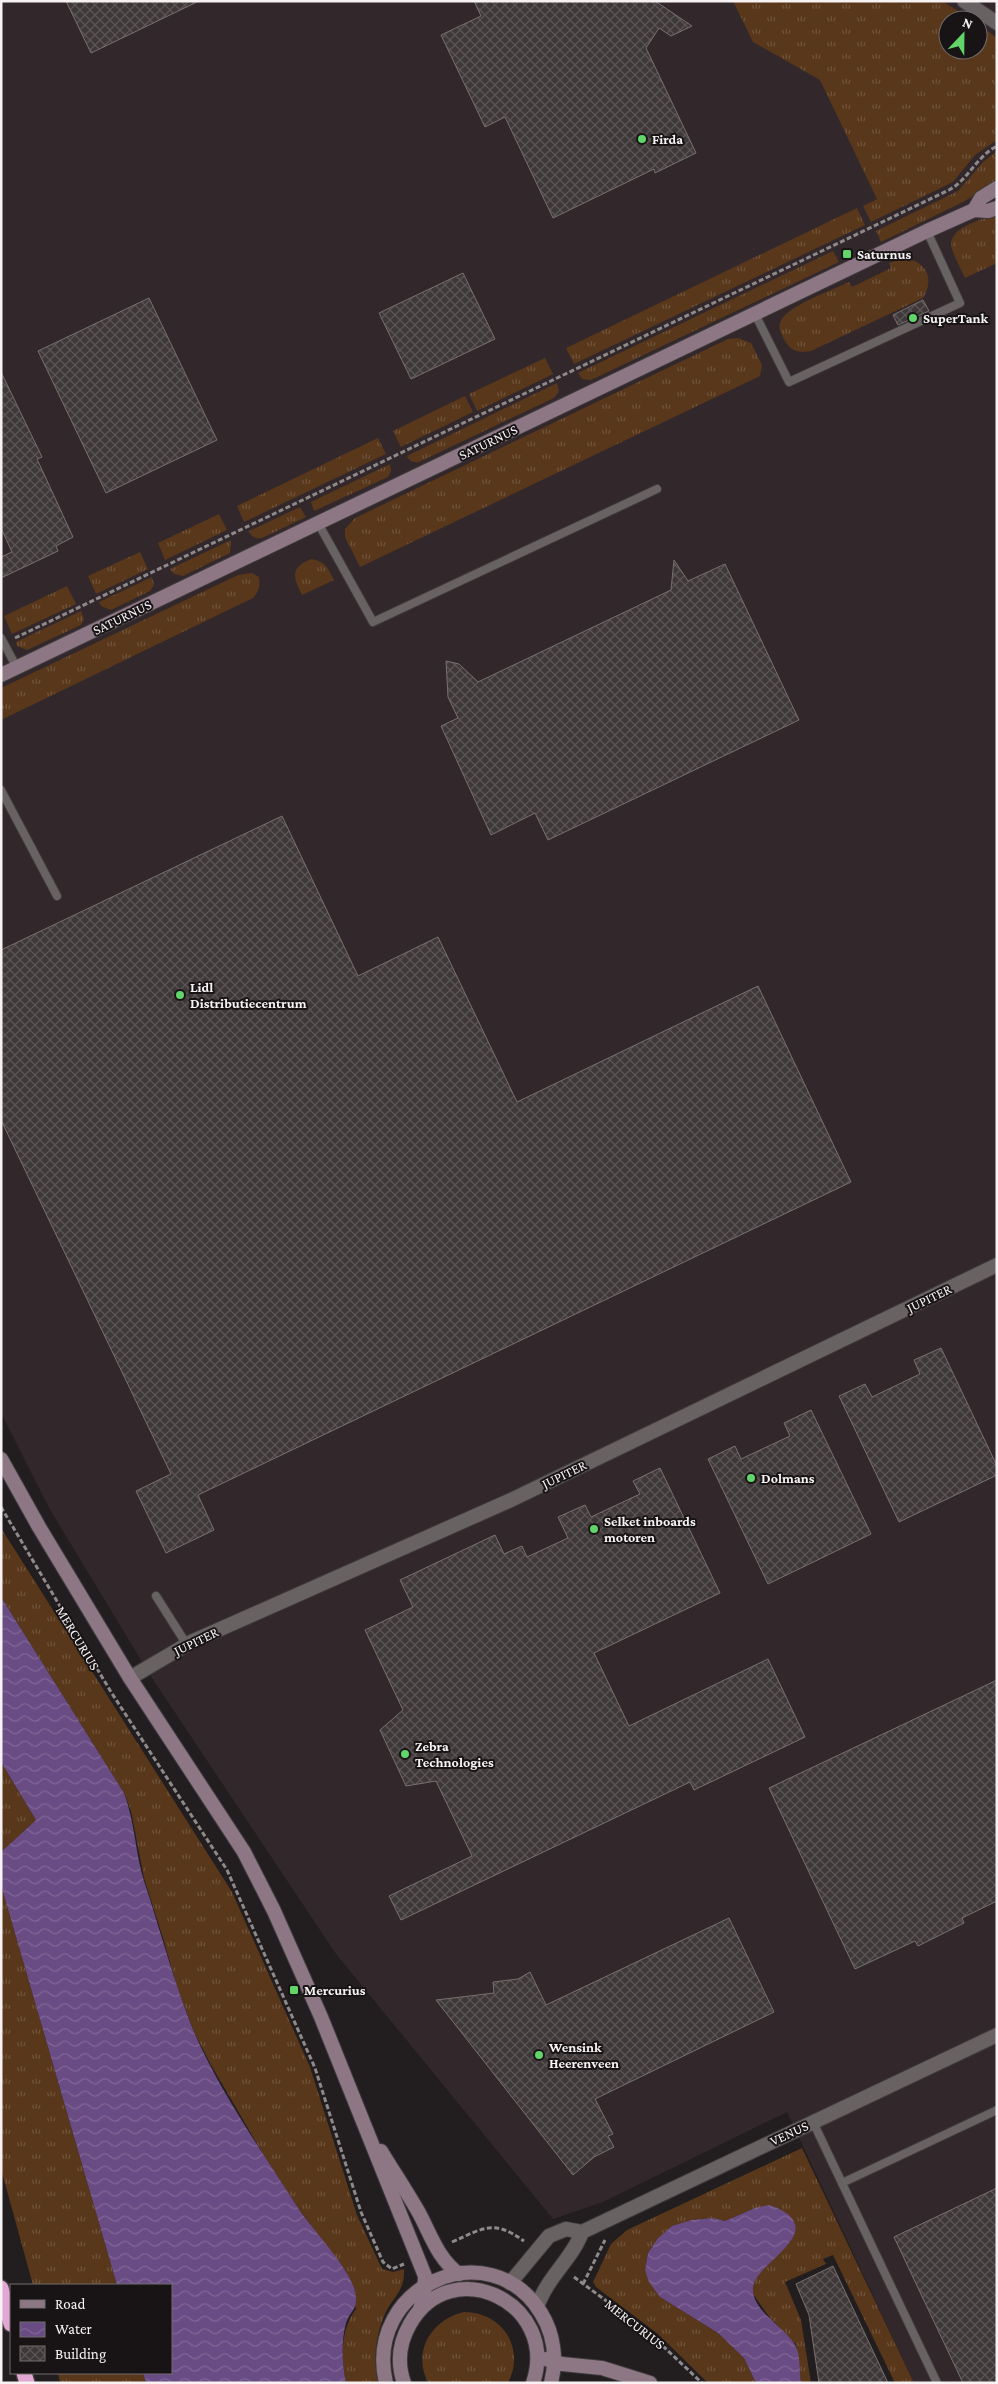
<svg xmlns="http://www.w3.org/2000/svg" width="998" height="2384" viewBox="0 0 998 2384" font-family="'Crimson Pro',serif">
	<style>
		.built { fill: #32272a; fill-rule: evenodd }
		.grass { fill: url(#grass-tufts) }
		.water { fill: url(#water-waves) }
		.building { fill: url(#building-cross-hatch); stroke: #777170 }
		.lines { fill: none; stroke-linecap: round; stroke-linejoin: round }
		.service-casing { stroke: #3f3b3c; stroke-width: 10 }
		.minor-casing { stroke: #3f3b3c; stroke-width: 16 }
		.secondary-casing { stroke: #3f3b3c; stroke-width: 16 }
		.motorway-casing { stroke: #3f3b3c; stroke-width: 18 }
		.path { stroke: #8e8a8b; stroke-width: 3; stroke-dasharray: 5 2.5; stroke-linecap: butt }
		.service { stroke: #686263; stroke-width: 8 }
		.minor { stroke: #686263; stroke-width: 14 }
		.secondary { stroke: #8d7785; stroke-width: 14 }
		.motorway { stroke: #e3a7d3; stroke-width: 15 }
		.poi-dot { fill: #61d46a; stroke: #181415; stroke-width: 2 }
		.labels { text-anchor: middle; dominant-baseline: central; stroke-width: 4; stroke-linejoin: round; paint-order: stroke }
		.poi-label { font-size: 14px; font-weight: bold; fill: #f7f3f4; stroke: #181415; text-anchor: start }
		.street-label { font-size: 14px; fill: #f7f3f4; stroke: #181415 }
	</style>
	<defs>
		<pattern id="grass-tufts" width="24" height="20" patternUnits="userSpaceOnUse" patternTransform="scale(1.25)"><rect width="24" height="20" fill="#58371a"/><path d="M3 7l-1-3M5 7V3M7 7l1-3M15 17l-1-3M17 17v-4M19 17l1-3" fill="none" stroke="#71543c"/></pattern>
		<pattern id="water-waves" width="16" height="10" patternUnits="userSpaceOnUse" patternTransform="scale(1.25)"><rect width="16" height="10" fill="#6a4c84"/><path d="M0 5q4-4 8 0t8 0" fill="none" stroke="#806696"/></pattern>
		<pattern id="building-cross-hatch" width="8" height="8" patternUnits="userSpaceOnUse" patternTransform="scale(1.25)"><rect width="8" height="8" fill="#3e3938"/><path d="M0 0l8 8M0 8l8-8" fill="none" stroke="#5b5655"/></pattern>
	</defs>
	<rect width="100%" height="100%" fill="#221d1e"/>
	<path class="built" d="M1,1H997V2383H914L787,2112L603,2202L553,2219L336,1954L150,1675L49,1508L1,1413ZM948,20H978V50H948Z"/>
	<g class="grass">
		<path d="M733,1H942L973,20H948V50H978V24L997,38V140L975,155L953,182L871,222L863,206L877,199L820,80L753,42Z"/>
		<path d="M997,151V182L963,202L881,242L876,231L958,191L983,162Z"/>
		<path d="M857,208L865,225L574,364L566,348Z"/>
		<path d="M997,214V263L965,278C961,269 955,259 952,249C946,227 982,220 997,214Z"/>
		<path d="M833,251L839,262L591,380L582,379L578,373Z"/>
		<path d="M903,258C925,260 936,278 923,298L811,351C799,353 792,352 785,341C782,335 778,329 780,323C785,306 833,290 849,282L852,287L891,268L889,263Z"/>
		<path d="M738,338L751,343L762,365L760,376L360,567L345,537V529L355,518L728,339Z"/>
		<path d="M545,358L553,374L477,411L469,394Z"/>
		<path d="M557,383L559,391L554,398L419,462C413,463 409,461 407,456Z"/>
		<path d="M465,396L473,412L401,447L393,431Z"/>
		<path d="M378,438L386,454L244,522L237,506Z"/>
		<path d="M390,464L391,471L388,477L314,511L311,502Z"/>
		<path d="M300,507L306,517L262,538C256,539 251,537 249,531Z"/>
		<path d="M219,514L227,530L165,560L158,543Z"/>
		<path d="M231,540L230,553L183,576L174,574L170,569Z"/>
		<path d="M140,552L148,569L96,594L88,576Z"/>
		<path d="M311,559C325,561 328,568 334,580L302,595C293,576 290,568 311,559Z"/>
		<path d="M252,573L259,577C260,587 259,591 253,598L1,720V688L238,575Z"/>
		<path d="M152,577L154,585L150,591L111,610L101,606L99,602Z"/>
		<path d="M67,586L76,604L12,634L4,616Z"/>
		<path d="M81,611L84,619L81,625L27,650L17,646L16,642Z"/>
		<path d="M1,1528L232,1892L310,2067L357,2215L382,2269L393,2272L404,2269C405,2292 393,2296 385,2314C376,2335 372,2361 379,2383H346C341,2357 340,2330 356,2309L344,2269L300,2211L266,2159L211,2065L195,2034L178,1990L163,1938L144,1878L131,1811L124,1793L1,1597Z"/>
		<path d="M1,1762L36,1820L1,1852Z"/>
		<path d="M1,1885L117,2285H33L1,2169Z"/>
		<path d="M802,2148L914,2383H895L833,2255L823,2259L826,2264L785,2282L801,2320L811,2383H801L796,2345L770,2318L753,2294V2284L759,2273L791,2241L755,2208L725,2221L713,2218L692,2220L672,2226L658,2238L648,2253L645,2270L660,2297L718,2333L744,2358L756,2383H708L658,2334L596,2287L593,2282L611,2244L627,2230Z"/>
		<path d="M464,2312C502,2312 526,2348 508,2383H428C412,2351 431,2320 464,2312Z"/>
		<path d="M58,2373H143L146,2383H60Z"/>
	</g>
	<g class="water">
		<path d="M1,1597L124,1793C135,1822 135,1852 144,1881C161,1932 174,1983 194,2032C213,2076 241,2120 267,2160C278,2177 289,2194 300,2211C314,2231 351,2270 355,2292C359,2310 350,2310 346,2323C341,2342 342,2363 346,2383H146L143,2373H171V2285H117L1,1885V1852L36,1820L1,1762Z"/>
		<path d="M768,2205C777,2207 782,2210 789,2215C815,2239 755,2265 753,2287C751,2311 784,2326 795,2345C801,2355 799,2371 801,2383H756L744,2358L718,2333L660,2297L649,2282L645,2270L648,2253L658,2238L672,2226L691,2220L713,2218L725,2221L755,2208Z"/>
	</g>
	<g class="building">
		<path d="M66,1H199L91,53Z"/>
		<path d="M474,1H655L692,26L671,36L659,28L646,48L696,153L655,173L654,169L553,218L505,117L485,127L441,35L481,16Z"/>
		<path d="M463,273L495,339L411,379L379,313Z"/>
		<path d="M149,298L217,440L106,493L38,351Z"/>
		<path d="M923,300L929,311L898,325L893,315Z"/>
		<path d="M1,372L42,457L37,459L73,537L56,546L58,551L1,578V557L12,552L1,528Z"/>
		<path d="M674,560L688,581L725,564L799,720L548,840L535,813L491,835L441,726L458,718L448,697L446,661L459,664L478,682L671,590Z"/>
		<path d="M282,816L358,976L438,937L517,1102L758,986L851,1182L198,1495L214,1530L166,1553L136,1491L171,1474L1,1120V950Z"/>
		<path d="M941,1348L997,1466V1475L899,1522L839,1396L865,1384L872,1397L920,1374L914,1360Z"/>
		<path d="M811,1410L871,1534L768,1584L708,1459L735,1446L741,1459L790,1436L784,1423Z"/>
		<path d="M660,1468L720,1593L594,1653L629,1726L768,1659L805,1737L694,1790L690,1782L401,1920L389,1896L472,1856L436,1781L406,1786L380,1730L403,1710L365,1630L413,1607L400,1580L495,1535L504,1554L522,1546L527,1557L568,1538L558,1517L585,1505L591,1517L640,1494L633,1481Z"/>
		<path d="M997,1680V1901L962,1918L964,1923L918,1946L915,1941L855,1969L769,1788Z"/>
		<path d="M729,1918L774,2012L595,2099L613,2134L608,2136L614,2147L594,2157L573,2175L436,2000L494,1993L493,1982L518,1979L530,1972L546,2005Z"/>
		<path d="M997,2188V2383H963L894,2237Z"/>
		<path d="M833,2266L888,2383H819L809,2315L796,2284Z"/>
	</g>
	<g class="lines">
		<defs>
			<g id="service">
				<path d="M755,314L789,382L960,303L927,231"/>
				<path d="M318,523L373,622L657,489"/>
				<path d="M1,638L17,668"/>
				<path d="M1,790L57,896"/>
				<path d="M156,1596L187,1645"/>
				<path d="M813,2122L937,2383"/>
				<path d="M842,2183L997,2110"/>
			</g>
			<g id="minor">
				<path d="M964,1L997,23"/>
				<path d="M130,1678L191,1642L511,1500L997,1265"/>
				<path d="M510,2283L549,2236L566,2229L582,2232L997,2035"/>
				<path d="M537,2307C547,2277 573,2258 582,2232"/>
			</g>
			<g id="secondary">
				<path d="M974,210L981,198L997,188"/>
				<path d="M1,675L927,231L974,210L988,211L997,208"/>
				<path d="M1,1459L39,1527L130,1678L244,1852L274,1911L321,2017L425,2276L424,2296L420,2309"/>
				<path d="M381,2151C393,2171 407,2192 419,2213C431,2235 438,2259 459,2274"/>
				<path d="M546,2359L562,2364L602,2368L650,2383"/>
				<path d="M386,2383C363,2286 490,2230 541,2313C554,2334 557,2359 551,2383"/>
				<path d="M404,2383C397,2363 399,2343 410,2324C451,2251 560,2303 533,2383"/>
			</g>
			<g id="motorway">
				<path d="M1,2288L11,2324"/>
				<path d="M24,2373L27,2383"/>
			</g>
		</defs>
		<use href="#service" class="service-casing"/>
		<use href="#minor" class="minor-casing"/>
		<use href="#secondary" class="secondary-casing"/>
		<use href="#motorway" class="motorway-casing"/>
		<g class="path">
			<path d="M15,638L949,190C969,179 976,157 997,146"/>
			<path d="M1,1507L111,1692L227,1870L315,2068L361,2212L383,2262L392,2269L404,2264"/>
			<path d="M452,2242C484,2228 493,2219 524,2241"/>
			<path d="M574,2277L647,2331L702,2383"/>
			<path d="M583,2284L605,2240"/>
		</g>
		<use href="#service" class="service"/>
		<use href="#minor" class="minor"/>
		<use href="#secondary" class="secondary"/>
		<use href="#motorway" class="motorway"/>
	</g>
	<g class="poi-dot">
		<circle cx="642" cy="139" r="5"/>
		<rect x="842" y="249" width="10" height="10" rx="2.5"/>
		<circle cx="913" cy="318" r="5"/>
		<circle cx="180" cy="995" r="5"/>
		<circle cx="751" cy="1478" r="5"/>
		<circle cx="594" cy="1529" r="5"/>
		<circle cx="405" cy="1754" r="5"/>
		<rect x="289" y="1985" width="10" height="10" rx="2.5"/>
		<circle cx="539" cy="2055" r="5"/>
	</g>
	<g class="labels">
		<g class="poi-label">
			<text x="652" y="139">Firda</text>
			<text x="857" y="254">Saturnus</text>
			<text x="923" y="318">SuperTank</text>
			<text x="190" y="987">Lidl<tspan x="190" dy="16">Distributiecentrum</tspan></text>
			<text x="761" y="1478">Dolmans</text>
			<text x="604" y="1521">Selket inboards<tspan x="604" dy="16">motoren</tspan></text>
			<text x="415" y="1746">Zebra<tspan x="415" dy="16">Technologies</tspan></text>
			<text x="304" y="1990">Mercurius</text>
			<text x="549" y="2047">Wensink<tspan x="549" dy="16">Heerenveen</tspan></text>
		</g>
		<g class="street-label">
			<text transform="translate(488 442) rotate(-26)">SATURNUS</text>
			<text transform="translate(122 617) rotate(-26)">SATURNUS</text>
			<text transform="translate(929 1298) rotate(-26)">JUPITER</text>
			<text transform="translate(564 1474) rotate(-26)">JUPITER</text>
			<text transform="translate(78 1638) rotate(59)">MERCURIUS</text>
			<text transform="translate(196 1641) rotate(-26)">JUPITER</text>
			<text transform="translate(789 2133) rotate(-25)">VENUS</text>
			<text transform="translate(635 2324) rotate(38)">MERCURIUS</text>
		</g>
	</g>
	<rect width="998" height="2384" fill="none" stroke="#f7f3f4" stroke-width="5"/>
	<rect x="10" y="2284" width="162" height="90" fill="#181415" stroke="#716d6e"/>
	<rect x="20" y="2300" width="25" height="8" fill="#8d7785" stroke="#716d6e"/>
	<text x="55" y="2309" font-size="15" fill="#f7f3f4">Road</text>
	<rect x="20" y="2322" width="25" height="15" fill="url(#water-waves)" stroke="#716d6e"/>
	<text x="55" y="2334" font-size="15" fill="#f7f3f4">Water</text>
	<rect x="20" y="2346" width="25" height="15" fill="url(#building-cross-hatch)" stroke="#716d6e"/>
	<text x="55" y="2359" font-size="15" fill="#f7f3f4">Building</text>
	<g transform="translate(963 35) rotate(22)"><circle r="24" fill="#181415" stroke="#716d6e"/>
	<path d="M0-4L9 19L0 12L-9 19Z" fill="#61d46a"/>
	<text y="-8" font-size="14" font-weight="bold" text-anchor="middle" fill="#f7f3f4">N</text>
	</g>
</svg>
